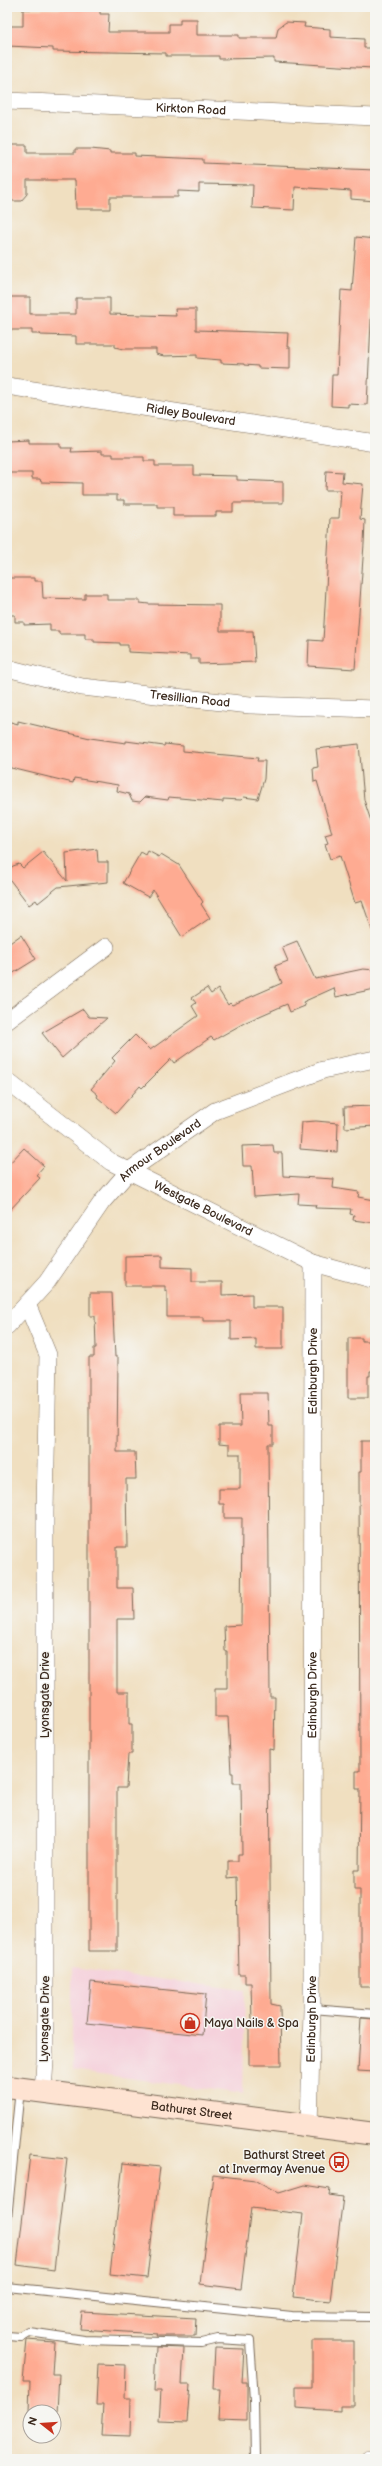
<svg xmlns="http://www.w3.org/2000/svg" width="382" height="2466" viewBox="0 0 382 2466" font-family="'Balsamiq Sans',sans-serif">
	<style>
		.built { fill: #f5cfda }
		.building { fill: #feab92 }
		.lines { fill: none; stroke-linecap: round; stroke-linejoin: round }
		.lane-casing { stroke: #7a6957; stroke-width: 10 }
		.street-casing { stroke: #7a6957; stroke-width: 18 }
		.secondary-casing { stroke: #7a6957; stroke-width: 24 }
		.lane { stroke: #fff; stroke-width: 8 }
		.street { stroke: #fff; stroke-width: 17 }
		.secondary { stroke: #fee3d2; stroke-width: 22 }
		.labels { text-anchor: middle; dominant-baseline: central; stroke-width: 3; stroke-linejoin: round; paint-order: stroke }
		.street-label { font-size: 12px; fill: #3b2a1e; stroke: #f6f6f2 }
		.poi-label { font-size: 12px; fill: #3b2a1e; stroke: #f6f6f2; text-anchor: start }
	</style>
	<rect width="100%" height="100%" fill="#f6f6f2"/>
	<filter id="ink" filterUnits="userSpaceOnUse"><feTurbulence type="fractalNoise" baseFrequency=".025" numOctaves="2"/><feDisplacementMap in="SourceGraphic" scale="8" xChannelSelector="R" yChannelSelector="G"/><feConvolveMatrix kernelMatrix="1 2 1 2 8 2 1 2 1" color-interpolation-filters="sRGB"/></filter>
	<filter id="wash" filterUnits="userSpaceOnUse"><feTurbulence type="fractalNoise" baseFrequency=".012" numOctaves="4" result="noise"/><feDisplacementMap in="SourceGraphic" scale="16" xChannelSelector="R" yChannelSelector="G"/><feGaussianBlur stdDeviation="0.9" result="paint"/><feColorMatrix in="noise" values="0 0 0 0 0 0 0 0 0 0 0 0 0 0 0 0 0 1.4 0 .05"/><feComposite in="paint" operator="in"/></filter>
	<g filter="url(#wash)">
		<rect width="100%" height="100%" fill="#f0dfc0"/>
		<path class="built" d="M72,1968L245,1990L243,2094L72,2070Z"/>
		<g id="blocks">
			<g class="building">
				<path d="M71,7H100V14H109L108,32H169V24H180V19H197V35H239V38H276L278,28L286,22L305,23L304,27L330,29V37L364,39V48H373L372,68L274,62V58L219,59V56H166V53L53,51V48L7,46V26H23V9H71Z"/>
				<path d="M7,145H27V153H75V149H91L110,151V153H135V156L203,159V163L375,170V201L351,199V191L295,187L294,210L252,208L253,185L199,184V192L178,191V197H110V209H76L75,180H27V194L21,201H7Z"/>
				<path d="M356,237L375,239L367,405L348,404V407L331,406L332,375H337L341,290L352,291Z"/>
				<path d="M7,297H30V314H76V298H110V314L176,316L175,309H196V330L288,333L287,347H290V369L258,368V366L244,365V364L221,363V360L197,358V355L164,356L156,354V349H123L115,347V344H76V336L40,335L41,334H32V330H7Z"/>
				<path d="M29,440V443H61V448H72L71,452L102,451V454H113V457H144V461H155V466H194V475L237,476V480L283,482V503H233V512H216V516H173V507H157V504H124V500H117V495H82V483L41,482L40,479H32V473H7V441Z"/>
				<path d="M326,471L343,472L342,482L363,484L360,519L365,520L364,544L355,669L308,666L309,640L323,641L330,518H339L341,490H325Z"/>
				<path d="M7,578H34V581H42L43,598L85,599V594H107V600H140V603L149,604L220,605V631H253L255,662L199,664V659H190V655L128,652V645H120V643L94,642V639H85V634H59V631H50V624L24,625V622H15V615H7Z"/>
				<path d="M7,721L18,724V721L90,738L126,743V741L164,746L165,744L183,746V751L258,758L257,761H265L264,779L258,799L244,797L241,800L223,799V802L169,797L168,800L145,797L140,802L132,801L129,794L117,791L118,785L74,778L73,783L7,767Z"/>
				<path d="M359,744L364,800L375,833V930H372L362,901L355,903L340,856L330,859L325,844L328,843L325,835L332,833L317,781L314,782L313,768L318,767L316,749Z"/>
				<path d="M97,849L98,862H108V882L58,887L38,903L36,900L29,905L7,876V871L13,866L19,864L23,868L43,852L67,881L66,853Z"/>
				<path d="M148,851L159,857L161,854L179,865L203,902L201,904L210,918L182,937L153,890L148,897L123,883L141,852L146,855Z"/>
				<path d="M21,935L36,959L7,977V945Z"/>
				<path d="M297,941L315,979L363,969L375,970V989L336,997L334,988L303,1002L305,1006L290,1012L287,1004L246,1022L214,1040L211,1037L174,1063L171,1059L142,1088L140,1086L116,1113L97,1097L98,1095L91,1089L115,1061L112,1058L135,1035L150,1050L198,1016L192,1006L196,1003L192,998L207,988L211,994L218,989L228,1005L230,1003L232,1005L282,983L275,966L288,961L282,947Z"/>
				<path d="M83,1009L89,1017L107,1018L62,1058L42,1033Z"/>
				<path d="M375,1106V1126L345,1128L344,1107Z"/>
				<path d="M316,1121L338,1123L337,1152L300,1149L302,1122Z"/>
				<path d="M273,1145L274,1153H282L283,1176L334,1179L333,1188L359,1192L358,1197L375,1200V1223L353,1220L354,1215L350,1214L351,1209L315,1208L316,1205L298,1204L299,1194L254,1197L252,1166H243L242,1146Z"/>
				<path d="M24,1148L44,1166L36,1175L40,1178L7,1213V1166Z"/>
				<path d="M162,1255V1267L192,1268V1282H222V1295L252,1294V1307H283V1349H256V1339L231,1340V1321H203V1317H167V1290L165,1291V1286H125V1256Z"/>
				<path d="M90,1293H112L115,1357H118L117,1452H135L136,1479H126L127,1547H117V1588H133L134,1619H117V1692H129V1724H132V1754H128L126,1788H117V1951H89V1357H94V1348H96L95,1316H90Z"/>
				<path d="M348,1338H362V1341H375V1371H370V1376H368V1398H348Z"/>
				<path d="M240,1393H268L269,1426H273V1444H268L270,1697H275L274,1750L269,1749L271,2004L280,2006L281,2065H249V2022H252L251,1983H245V1975H239L237,1877L228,1878V1861H238V1854H242L241,1783H233V1773H231L228,1717H215V1689H227V1651H225L224,1626L241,1625L242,1518H224V1504H219V1489H240V1454H229V1445L219,1444V1426H241Z"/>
				<path d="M361,1441H375V1987H360V1890H354V1870H359L360,1789H356V1771H360L359,1472H361Z"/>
				<path d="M91,1982L206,1994L202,2035L87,2023Z"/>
				<path d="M361,2018L375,2019V2072L358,2071Z"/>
				<path d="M30,2155L67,2159L54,2270L17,2265Z"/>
				<path d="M123,2163L160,2167L147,2278L110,2274Z"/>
				<path d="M213,2175L255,2180L279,2193L305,2185L330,2189L329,2195L343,2197L330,2301L293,2297L303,2214L251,2208L241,2289L200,2284Z"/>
				<path d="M82,2312L196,2318L195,2336H156L157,2334L80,2329Z"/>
				<path d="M27,2340L54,2342L52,2374H59L57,2413L29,2411L30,2381H23Z"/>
				<path d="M312,2341H354V2406H340V2411L296,2408V2387H312Z"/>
				<path d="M156,2347L184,2348L182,2384H190L187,2422L159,2421L161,2391H154Z"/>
				<path d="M215,2348L244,2349L242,2382H247V2420L218,2419L220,2389H213Z"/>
				<path d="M98,2364L126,2365L125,2398H131L130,2436L101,2435L103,2405H96Z"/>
			</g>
		</g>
	</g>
	<g filter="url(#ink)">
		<use href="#blocks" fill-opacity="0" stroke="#7a6957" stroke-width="1"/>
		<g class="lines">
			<defs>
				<g id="lane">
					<path d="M312,2009L375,2014"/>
					<path d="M7,2219L20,2089"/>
					<path d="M7,2287L292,2316L375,2317"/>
					<path d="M7,2336L21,2337L29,2332L84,2340L201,2343L218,2339L250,2341L254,2400L255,2459"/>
				</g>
				<g id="street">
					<path id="s1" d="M7,101L375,117"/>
					<path id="s2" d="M7,386L375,443"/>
					<path id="s3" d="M7,668L82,687L250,705L375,709"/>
					<path d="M7,1021L106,947"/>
					<path id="s4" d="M7,1081L111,1162L313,1263L375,1280"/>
					<path d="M27,1304L48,1355L45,1512V2061L43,2092"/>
					<path id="s5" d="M7,1326L47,1282L102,1202L129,1171L215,1111L323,1070L375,1059"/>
					<path id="s6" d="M309,2127L312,2009L313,1263"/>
					<path d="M370,2459H375"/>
				</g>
				<g id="secondary">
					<path id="s7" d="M7,2087L375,2134"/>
				</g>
			</defs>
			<use href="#lane" class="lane-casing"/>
			<use href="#street" class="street-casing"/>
			<use href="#secondary" class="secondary-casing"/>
			<use href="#lane" class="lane"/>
			<use href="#street" class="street"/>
			<use href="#secondary" class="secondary"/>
		</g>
	</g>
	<defs>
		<symbol id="shop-ring" viewBox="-11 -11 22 22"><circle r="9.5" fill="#f6f6f2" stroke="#c8321e" stroke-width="1.5"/><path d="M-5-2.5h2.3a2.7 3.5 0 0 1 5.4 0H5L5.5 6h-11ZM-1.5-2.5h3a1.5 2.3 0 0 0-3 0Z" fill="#c8321e"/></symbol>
		<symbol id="bus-ring" viewBox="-11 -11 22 22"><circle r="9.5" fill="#f6f6f2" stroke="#c8321e" stroke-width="1.5"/><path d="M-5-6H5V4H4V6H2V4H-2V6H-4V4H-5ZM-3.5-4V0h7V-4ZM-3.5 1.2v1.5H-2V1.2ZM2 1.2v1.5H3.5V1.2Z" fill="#c8321e"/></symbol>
	</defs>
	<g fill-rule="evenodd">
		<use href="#shop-ring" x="179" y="2012" width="22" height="22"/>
		<use href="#bus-ring" x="328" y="2151" width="22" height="22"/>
	</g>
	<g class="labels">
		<g class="street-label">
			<text stroke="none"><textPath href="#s1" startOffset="184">Kirkton Road</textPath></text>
			<text stroke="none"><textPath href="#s2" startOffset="186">Ridley Boulevard</textPath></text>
			<text stroke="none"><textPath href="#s3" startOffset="186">Tresillian Road</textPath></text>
			<text stroke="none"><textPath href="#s5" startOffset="235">Armour Boulevard</textPath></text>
			<text stroke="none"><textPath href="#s4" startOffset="235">Westgate Boulevard</textPath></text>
			<text stroke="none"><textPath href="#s6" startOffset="756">Edinburgh Drive</textPath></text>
			<text transform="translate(45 1695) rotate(-90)">Lyonsgate Drive</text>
			<text stroke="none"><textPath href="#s6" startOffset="432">Edinburgh Drive</textPath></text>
			<text transform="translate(45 2019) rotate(-89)">Lyonsgate Drive</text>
			<text stroke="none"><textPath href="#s6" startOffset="108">Edinburgh Drive</textPath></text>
			<text stroke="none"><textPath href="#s7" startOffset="186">Bathurst Street</textPath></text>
		</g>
		<g class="poi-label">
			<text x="204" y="2023">Maya Nails &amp; Spa</text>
			<text x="325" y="2155" text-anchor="end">Bathurst Street<tspan x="325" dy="14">at Invermay Avenue</tspan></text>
		</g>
	</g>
	<rect width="382" height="2466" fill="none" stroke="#f6f6f2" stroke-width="24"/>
	<g transform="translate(42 2424) rotate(287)"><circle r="19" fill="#f6f6f2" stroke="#aba49d"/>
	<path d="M0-3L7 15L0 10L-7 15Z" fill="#c8321e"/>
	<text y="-6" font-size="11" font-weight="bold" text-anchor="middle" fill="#3b2a1e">N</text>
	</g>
</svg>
